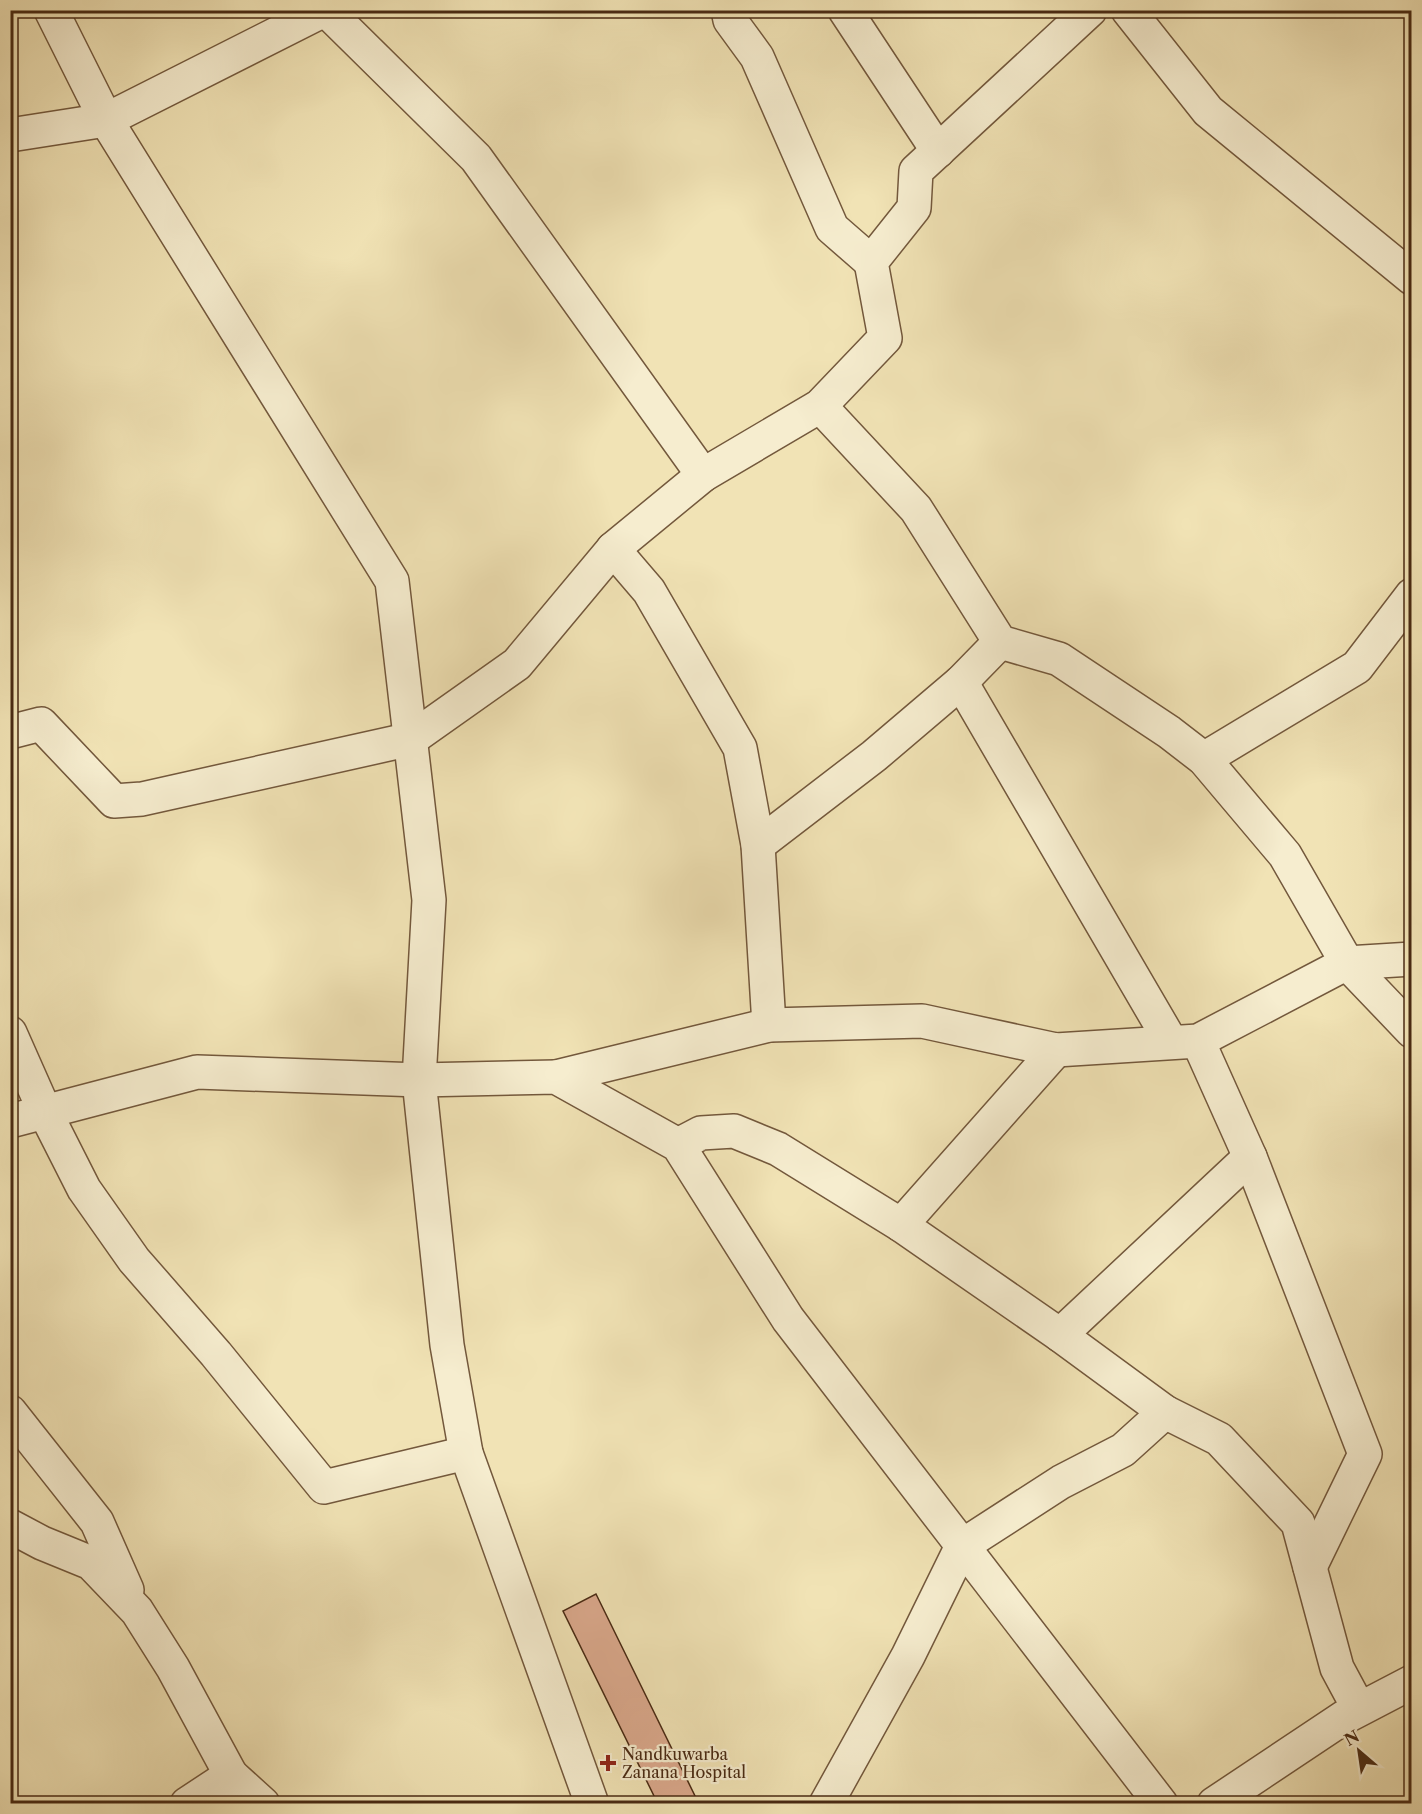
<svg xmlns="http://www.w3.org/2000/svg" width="1422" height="1814" viewBox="0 0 1422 1814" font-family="'Libre Caslon Text',serif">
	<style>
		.building { fill: #dba98d; stroke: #492a13; stroke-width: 1.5 }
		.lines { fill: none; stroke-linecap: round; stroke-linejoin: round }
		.minor-casing { stroke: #73583c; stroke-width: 36 }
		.minor { stroke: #f6edcf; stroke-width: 33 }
		.poi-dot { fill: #8f2418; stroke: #f6edcf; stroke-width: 2 }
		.labels { text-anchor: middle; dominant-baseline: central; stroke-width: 4.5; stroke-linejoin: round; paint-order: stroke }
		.poi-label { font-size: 16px; fill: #492a13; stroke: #f6edcf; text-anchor: start }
	</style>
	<rect width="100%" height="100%" fill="#f1e3b5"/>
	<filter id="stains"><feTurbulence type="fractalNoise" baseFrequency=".00333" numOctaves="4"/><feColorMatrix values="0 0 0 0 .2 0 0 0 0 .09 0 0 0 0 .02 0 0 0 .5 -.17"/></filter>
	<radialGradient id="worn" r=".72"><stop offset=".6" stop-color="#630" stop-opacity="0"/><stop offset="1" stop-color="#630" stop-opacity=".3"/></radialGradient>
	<path class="building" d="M596,1594L698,1802L695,1804H658L563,1611Z"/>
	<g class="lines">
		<defs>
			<g id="minor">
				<path d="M51,10L106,120L392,581L429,900L419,1080L447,1345L466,1453L592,1804"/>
				<path d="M326,10L476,158L703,475"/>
				<path d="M728,10L730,20L757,57L832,228L871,262"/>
				<path d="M845,10L938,151"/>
				<path d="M1128,10L1208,111L1412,278"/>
				<path d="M10,135L106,120L324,10"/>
				<path d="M820,406L916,509L1000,642L1059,659L1169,732L1204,759L1285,855L1347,963L1412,1031"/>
				<path d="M613,549L649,591L740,748L758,845L769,1025"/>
				<path d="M961,682L1171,1042"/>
				<path d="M10,732L41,724L114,801L142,799L411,739L517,664L613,549L703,475L820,406L885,338L871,262L914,208L916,171L1090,10"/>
				<path d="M1204,759L1357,667L1412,595"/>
				<path d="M758,845L874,756L961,682L1000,642"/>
				<path d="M10,1033L45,1112L84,1189L134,1260L216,1354L324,1487L466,1453"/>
				<path d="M1198,1041L1250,1157L1365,1454L1310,1567"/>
				<path d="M1056,1050L901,1225L1060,1335L1165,1412L1219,1439L1298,1523L1337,1668L1359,1709"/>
				<path d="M556,1077L769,1025L922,1021L1056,1050L1198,1041L1347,963L1412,959"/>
				<path d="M10,1121L197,1072L419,1080L556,1077L678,1145L788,1319L1161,1804"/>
				<path d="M678,1145L701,1133L734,1131L778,1149L901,1225"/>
				<path d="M1060,1335L1250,1157"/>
				<path d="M10,1412L97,1522L127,1590"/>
				<path d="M10,1526L42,1543L91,1563L137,1611L173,1668L231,1775"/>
				<path d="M187,1804L231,1775L263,1804"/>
				<path d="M826,1804L908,1656L962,1546L1061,1482L1123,1450L1165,1412"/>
				<path d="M1214,1804L1343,1718L1412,1682"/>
			</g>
		</defs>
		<use href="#minor" class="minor-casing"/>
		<use href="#minor" class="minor"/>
	</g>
	<path class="poi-dot" d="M605 1754h6v6h6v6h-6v6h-6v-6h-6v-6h6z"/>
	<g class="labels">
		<g class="poi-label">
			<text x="622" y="1754">Nandkuwarba<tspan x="622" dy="18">Zanana Hospital</tspan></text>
		</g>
	</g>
	<rect width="1422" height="1814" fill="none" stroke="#f1e3b5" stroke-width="36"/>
	<rect x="12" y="12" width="1398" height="1790" fill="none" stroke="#492a13" stroke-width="3"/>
	<rect x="18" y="18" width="1386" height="1778" fill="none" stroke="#492a13" stroke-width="1.5"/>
	<g transform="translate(1359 1751) rotate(331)" stroke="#f6edcf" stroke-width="4.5" paint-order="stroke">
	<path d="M0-4.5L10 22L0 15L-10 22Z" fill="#492a13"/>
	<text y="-9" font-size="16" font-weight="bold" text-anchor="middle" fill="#492a13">N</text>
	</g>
	<rect width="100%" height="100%" filter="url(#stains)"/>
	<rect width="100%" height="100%" fill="url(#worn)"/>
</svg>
